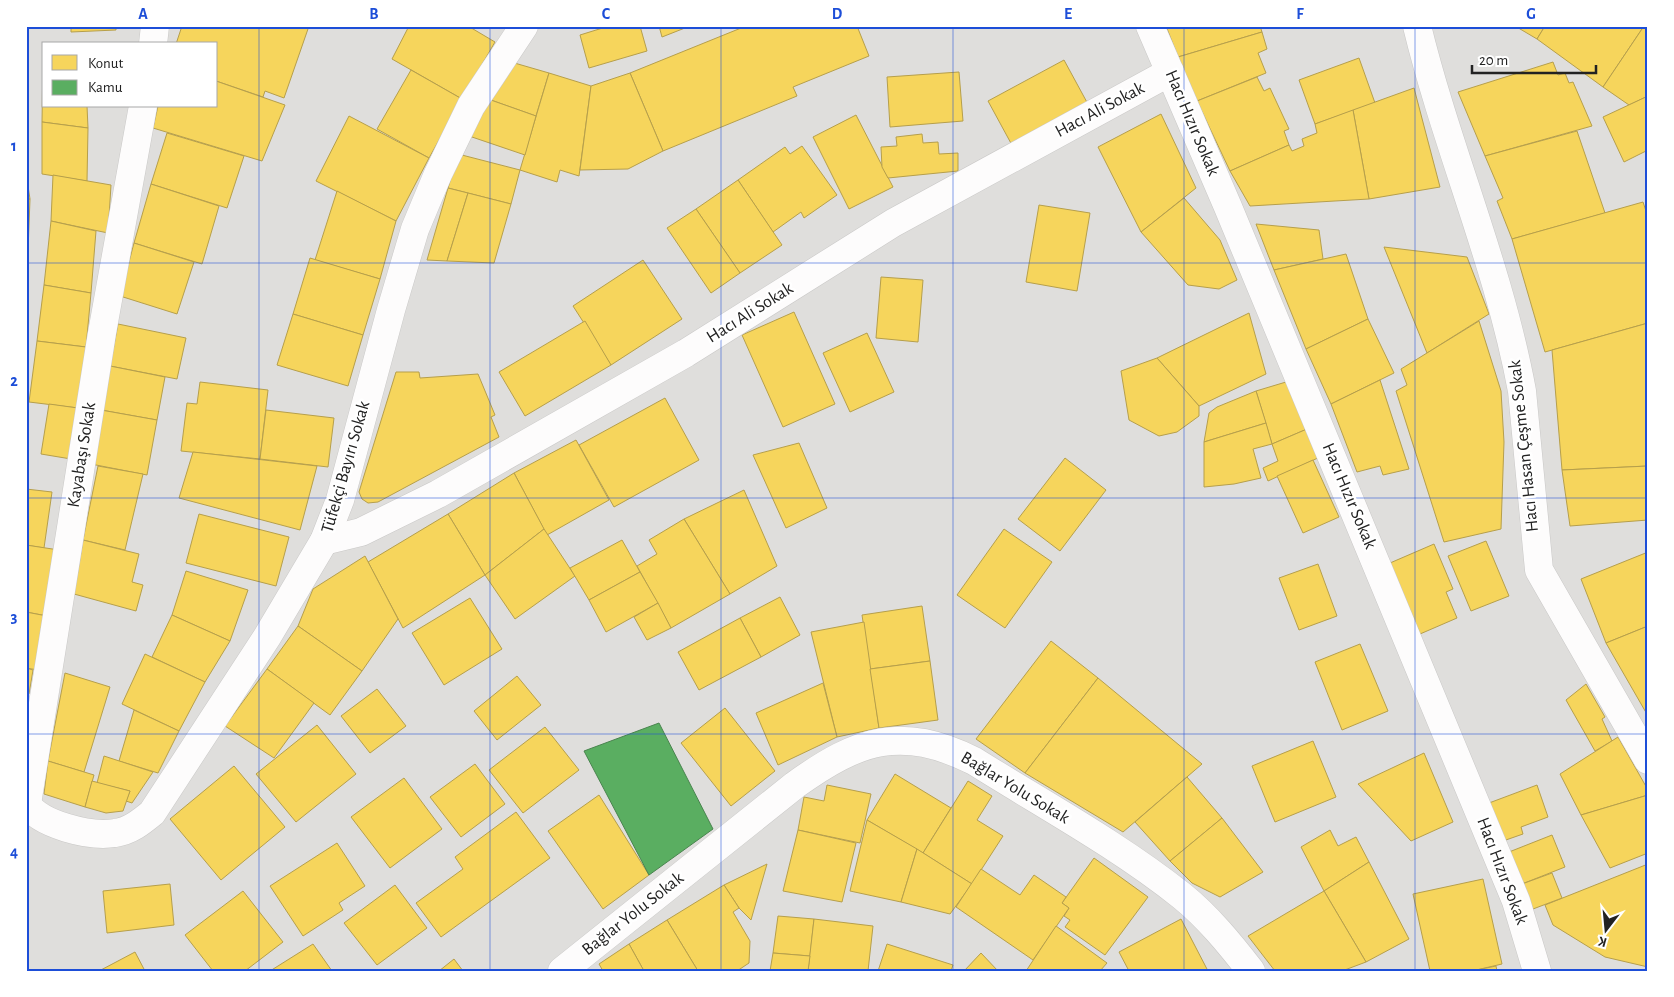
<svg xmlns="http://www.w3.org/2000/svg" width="1674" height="997" viewBox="0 0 1674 997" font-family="'Alegreya Sans',sans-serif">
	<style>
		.residential { fill: #dfdedc; fill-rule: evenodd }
		.homes { fill: #f6d55c; stroke: #b69f4b }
		.public { fill: #5aae61; stroke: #49844e }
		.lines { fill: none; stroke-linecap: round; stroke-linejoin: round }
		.minor-casing { stroke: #c9c8c7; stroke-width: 29 }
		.minor { stroke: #fdfcfc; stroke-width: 28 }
		.grid { fill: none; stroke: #1d4ed8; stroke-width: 1; stroke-opacity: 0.55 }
		.labels { text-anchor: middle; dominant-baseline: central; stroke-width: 5; stroke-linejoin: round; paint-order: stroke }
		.street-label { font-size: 18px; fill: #222; stroke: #fff }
		.neatline { fill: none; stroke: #1d4ed8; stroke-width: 2 }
		.grid-label { font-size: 16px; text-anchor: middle; font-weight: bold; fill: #1d4ed8 }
	</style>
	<rect width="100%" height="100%" fill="#f0eeeb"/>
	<path class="residential" d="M26,26H1648V971H26ZM44,44H216V106H44Z"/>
	<g class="homes">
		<path d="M71,26H116V30L71,32Z"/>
		<path d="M182,26H309L284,98L265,91L263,97L216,81V44H176Z"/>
		<path d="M409,26H468L495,42L462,99L392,59Z"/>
		<path d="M609,26H640L647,51L589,68L580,35Z"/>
		<path d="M659,26H690L662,37Z"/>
		<path d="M746,26H857L869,56L793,87L797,96L663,151L630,73Z"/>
		<path d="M1166,26H1260L1262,32L1178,57Z"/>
		<path d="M1515,26H1545L1537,39Z"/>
		<path d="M1545,26H1644L1603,87L1537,39Z"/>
		<path d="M1644,26H1648V96L1629,105L1603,87Z"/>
		<path d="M1262,32L1267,49L1258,53L1266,73L1197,101L1178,57Z"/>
		<path d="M43,56L44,106H87L88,128L42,122Z"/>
		<path d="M1359,58L1375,103L1315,124L1299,80Z"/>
		<path d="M1064,60L1089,106L1013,147L988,101Z"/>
		<path d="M511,62L549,73L536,116L488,99Z"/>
		<path d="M1553,62L1558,75L1565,73L1569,83L1573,82L1592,126L1485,156L1458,92Z"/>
		<path d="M411,70L462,99L429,158L377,129Z"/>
		<path d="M959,72L963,121L890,127L887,77Z"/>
		<path d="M549,73L591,86L579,176L560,170L557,182L520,170Z"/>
		<path d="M630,73L663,151L628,169L580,170L591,86Z"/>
		<path d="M1257,77L1264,91L1270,88L1289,129L1284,131L1289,145L1230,171L1197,101Z"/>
		<path d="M216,81L285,105L262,161L153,128L158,106H216Z"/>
		<path d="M1414,88L1440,187L1369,199L1353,110Z"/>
		<path d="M1648,96V150L1624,162L1603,117Z"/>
		<path d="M488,99L536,116L525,155L469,136Z"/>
		<path d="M1353,110L1369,199L1250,206L1230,171L1289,145L1292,151L1304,146L1302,139L1317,133L1315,124Z"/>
		<path d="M1161,114L1196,188L1141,232L1098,147Z"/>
		<path d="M856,115L893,187L849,209L813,137Z"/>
		<path d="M349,116L429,158L396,221L316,181Z"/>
		<path d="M42,122L88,128L87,181L42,174Z"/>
		<path d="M1577,131L1605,213L1512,239L1497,201L1503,198L1485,156Z"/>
		<path d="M167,133L244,156L227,208L151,184Z"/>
		<path d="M922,134L923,143L938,142L939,154L958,153V171L888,178L882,167L881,147L897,146L896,137Z"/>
		<path d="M802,146L837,195L804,218L801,212L773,232L738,180L785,147L790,154Z"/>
		<path d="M458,154L520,170L511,204L448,188Z"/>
		<path d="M26,173L30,199L26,200Z"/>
		<path d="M53,175L111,185L108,233L51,221Z"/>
		<path d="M738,180L782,245L740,273L696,209Z"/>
		<path d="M151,184L219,206L202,264L134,243Z"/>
		<path d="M448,188L468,193L447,261L427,260Z"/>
		<path d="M337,191L396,221L380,279L315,260Z"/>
		<path d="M468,193L511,204L494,263L447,261Z"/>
		<path d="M1184,198L1220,240L1237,280L1219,289L1188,285L1141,232Z"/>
		<path d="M30,199L27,277H26V200Z"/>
		<path d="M1643,202L1648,217V323L1545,352L1512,239Z"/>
		<path d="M1039,205L1090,213L1077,291L1026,282Z"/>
		<path d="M696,209L740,273L711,293L667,228Z"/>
		<path d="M51,221L96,231L91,293L44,285Z"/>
		<path d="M1256,224L1319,230L1323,259L1274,270Z"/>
		<path d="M134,243L194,262L177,314L120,296Z"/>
		<path d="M1384,247L1467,257L1489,314L1427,353Z"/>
		<path d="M1346,254L1368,319L1306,349L1274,270Z"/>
		<path d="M310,258L380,279L363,335L293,314Z"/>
		<path d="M643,260L682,319L611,365L573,306Z"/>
		<path d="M881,277L923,280L918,342L876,338Z"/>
		<path d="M44,285L91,293L86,347L37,341Z"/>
		<path d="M794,312L835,404L783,427L742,335Z"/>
		<path d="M1249,313L1266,374L1199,406L1157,358Z"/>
		<path d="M293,314L363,335L348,386L277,365Z"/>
		<path d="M1368,319L1394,373L1331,404L1306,349Z"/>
		<path d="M585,321L611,365L525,416L499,372Z"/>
		<path d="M1479,321L1501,391L1504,442L1501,529L1444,542L1396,391L1407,385L1401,369Z"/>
		<path d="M1648,323V466L1562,470L1552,350Z"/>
		<path d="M118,324L186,338L177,379L110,366Z"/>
		<path d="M867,333L894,392L850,412L823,353Z"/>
		<path d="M37,341L86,347L78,408L29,402Z"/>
		<path d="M1157,358L1199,406V416L1177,432L1159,436L1129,420L1121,371Z"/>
		<path d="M110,366L165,377L157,420L101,410Z"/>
		<path d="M396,372H419L420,378L478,374L495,415L491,417L499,437L378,502L368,503L362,499L359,492Z"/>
		<path d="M1380,380L1409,469L1383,475L1380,466L1357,472L1331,404Z"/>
		<path d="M200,382L268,390L260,459L181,451L187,403L197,404Z"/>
		<path d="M1286,382L1307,429L1272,444L1256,391Z"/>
		<path d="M1256,391L1266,423L1204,442L1209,413L1217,407Z"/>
		<path d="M665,398L699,460L614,507L579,445Z"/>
		<path d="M49,404L78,408L71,459L41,454Z"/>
		<path d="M101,410L157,420L147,475L91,464Z"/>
		<path d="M266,410L334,418L328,467L260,459Z"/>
		<path d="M1266,423L1272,444L1253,449L1261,478L1234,484L1204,487V442Z"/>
		<path d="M1307,429L1320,457L1268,481L1263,468L1278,461L1272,444Z"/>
		<path d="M576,440L609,500L547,535L514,473Z"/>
		<path d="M799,443L827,508L786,528L753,455Z"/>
		<path d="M193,452L317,466L300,530L179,498Z"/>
		<path d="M1065,458L1106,490L1060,551L1018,519Z"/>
		<path d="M1313,460L1339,517L1303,533L1277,476Z"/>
		<path d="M98,466L143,474L125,550L83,540Z"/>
		<path d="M1648,466V520L1570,526L1562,470Z"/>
		<path d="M514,473L544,529L485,575L448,514Z"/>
		<path d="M26,489L52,492L44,548L26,545Z"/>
		<path d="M744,490L777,566L730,594L684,519Z"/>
		<path d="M199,514L289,537L276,586L186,563Z"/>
		<path d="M448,514L485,575L403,628L368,562Z"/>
		<path d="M684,519L730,594L671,628L637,566L657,554L649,540Z"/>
		<path d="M544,529L575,576L515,619L485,575Z"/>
		<path d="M1004,529L1052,562L1005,628L957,595Z"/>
		<path d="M83,540L139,554L132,582L143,585L136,611L74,594Z"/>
		<path d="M622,540L640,572L589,600L570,568Z"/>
		<path d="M1486,541L1509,596L1471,611L1448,556Z"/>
		<path d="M1434,544L1453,589L1446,592L1457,618L1420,634L1390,563Z"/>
		<path d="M26,545L59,550L47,616L26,612Z"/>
		<path d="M1648,552V626L1606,643L1581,579Z"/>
		<path d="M365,556L398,619L362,671L298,626L313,589Z"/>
		<path d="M1318,564L1337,616L1299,630L1279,578Z"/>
		<path d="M186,571L248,590L230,641L172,615Z"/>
		<path d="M640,572L658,603L606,632L589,600Z"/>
		<path d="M780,597L800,635L761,657L740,618Z"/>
		<path d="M470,598L502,649L444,685L412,633Z"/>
		<path d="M658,603L671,628L647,640L634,617Z"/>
		<path d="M922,606L930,661L870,669L862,615Z"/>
		<path d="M26,612L47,616L38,670L26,668Z"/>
		<path d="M172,615L230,641L205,682L152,657Z"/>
		<path d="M740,618L761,657L699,690L678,652Z"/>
		<path d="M864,622L879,728L837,737L811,632Z"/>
		<path d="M298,626L362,671L330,715L267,669Z"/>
		<path d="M1648,626V716L1606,643Z"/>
		<path d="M1051,641L1098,678L1025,773L976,739Z"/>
		<path d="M1360,644L1388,711L1342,730L1315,662Z"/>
		<path d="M145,654L205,682L179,731L122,704Z"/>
		<path d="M930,661L938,720L879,728L870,669Z"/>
		<path d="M26,668L33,670L29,694L26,693Z"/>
		<path d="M267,669L314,703L274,758L225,726Z"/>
		<path d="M65,673L110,687L84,772L48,761Z"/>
		<path d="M517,676L541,705L497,740L474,711Z"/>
		<path d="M1098,678L1202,764L1123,832L1025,773Z"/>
		<path d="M823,683L837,737L778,765L756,713Z"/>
		<path d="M1586,684L1605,717L1602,719L1612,741L1595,751L1566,700Z"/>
		<path d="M377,689L406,726L370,753L341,716Z"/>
		<path d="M725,708L775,771L731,806L681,743Z"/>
		<path d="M134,710L179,731L158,773L119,761Z"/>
		<path d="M317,725L356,774L296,822L256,774Z"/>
		<path d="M545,727L579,770L523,813L489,770Z"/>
		<path d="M1618,737L1648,790V795L1581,815L1560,774Z"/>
		<path d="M1313,741L1336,797L1275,822L1252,766Z"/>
		<path d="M1424,753L1453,822L1411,841L1358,784Z"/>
		<path d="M104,756L153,772L132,803L126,801L130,791L97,783Z"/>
		<path d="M48,761L94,775L85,807L44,794Z"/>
		<path d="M475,764L505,804L461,837L430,797Z"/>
		<path d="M234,766L285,827L221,880L170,819Z"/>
		<path d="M895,774L951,808L923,853L867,820Z"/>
		<path d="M1187,777L1222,818L1170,861L1135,822Z"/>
		<path d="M404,778L442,829L390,868L351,817Z"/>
		<path d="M92,781L130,791L123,811L106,813L85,807Z"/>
		<path d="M968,781L992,796L977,820L1003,836L972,884L923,853Z"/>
		<path d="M827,785L871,794L860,843L798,830L804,797L824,801Z"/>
		<path d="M1537,785L1548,817L1521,827L1523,834L1503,841L1489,803Z"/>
		<path d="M599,795L649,875L603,909L548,831Z"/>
		<path d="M1648,795V853L1610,868L1581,815Z"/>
		<path d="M516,812L550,858L441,937L416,903L463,869L455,857Z"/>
		<path d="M1222,818L1263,872L1220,897L1192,883L1170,861Z"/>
		<path d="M867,820L917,849L901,902L850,891Z"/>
		<path d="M798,830L856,843L842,902L783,891Z"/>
		<path d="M1330,830L1338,846L1356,837L1369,862L1324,891L1301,847Z"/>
		<path d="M1552,835L1565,867L1522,884L1509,852Z"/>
		<path d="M337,843L365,886L339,903L343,910L303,936L270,886Z"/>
		<path d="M917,849L972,884L950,914L901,902Z"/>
		<path d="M1094,858L1148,897L1105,955L1065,927L1070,920L1064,916L1069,908L1062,903Z"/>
		<path d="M1369,862L1409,939L1366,962L1324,891Z"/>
		<path d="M767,864L751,920L739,908L724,885Z"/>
		<path d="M1648,864V967L1605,957L1553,925L1545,905Z"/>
		<path d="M981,869L1020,895L1034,875L1066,897L1062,903L1069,908L1033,960L956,907Z"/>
		<path d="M1552,873L1562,898L1533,909L1522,884Z"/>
		<path d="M1483,879L1502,964L1472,971H1430L1413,894Z"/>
		<path d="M170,884L174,925L107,933L103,891Z"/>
		<path d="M395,885L427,928L377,965L344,923Z"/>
		<path d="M724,885L739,908L733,912L750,941L749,963L737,971H698L667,920Z"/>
		<path d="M243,891L283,942L245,971H213L185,935Z"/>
		<path d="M1324,891L1366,962L1342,971H1275L1248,936Z"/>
		<path d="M778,916L814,919L810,956L773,953Z"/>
		<path d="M814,919L873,926L868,971H808Z"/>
		<path d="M1181,919L1208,971H1129L1119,952Z"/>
		<path d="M667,920L698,971H644L629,944Z"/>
		<path d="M1056,926L1107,963L1100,971H1026Z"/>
		<path d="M313,944L332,971H270Z"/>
		<path d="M629,944L644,971H603L599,964Z"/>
		<path d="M887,944L953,965L951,971H878Z"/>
		<path d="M135,952L145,971H99Z"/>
		<path d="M773,953L810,956L808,971H770Z"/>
		<path d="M981,953L998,971H964Z"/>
		<path d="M454,959L463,971H439Z"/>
		<path d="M1496,966L1497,971H1472Z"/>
	</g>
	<path class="public" d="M659,723L713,829L649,875L584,751Z"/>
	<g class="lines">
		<defs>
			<g id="minor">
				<path d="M1150,26L1228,207L1516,901L1537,971"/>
				<path d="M1417,26C1447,149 1499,266 1522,391L1539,570L1648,760"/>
				<path d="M153,44L155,26"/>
				<path d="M324,541L361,532L438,494L686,353L893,223L1170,72"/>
				<path d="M26,803C40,825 90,837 115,833C130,831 141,822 152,813L267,637L324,541L340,500L391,310L415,229L438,174L471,106L524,26"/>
				<path d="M27,804L102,333L143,106"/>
				<path d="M562,971L795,785C859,739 901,725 974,761C1044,805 1118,845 1182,896C1208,917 1230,944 1251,971"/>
			</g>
		</defs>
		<use href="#minor" class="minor-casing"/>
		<use href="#minor" class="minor"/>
	</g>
	<path class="grid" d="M259,26V971M490,26V971M721,26V971M953,26V971M1184,26V971M1415,26V971M26,263H1648M26,498H1648M26,734H1648"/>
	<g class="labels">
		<g class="street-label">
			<text transform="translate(1100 110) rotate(-28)">Hacı Ali Sokak</text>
			<text transform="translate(1192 123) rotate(67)">Hacı Hızır Sokak</text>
			<text transform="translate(750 313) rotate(-32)">Hacı Ali Sokak</text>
			<text transform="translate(1524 446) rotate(-96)">Hacı Hasan Çeşme Sokak</text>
			<text transform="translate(82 455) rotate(-81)">Kayabaşı Sokak</text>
			<text transform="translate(346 467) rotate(-74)">Tüfekçi Bayırı Sokak</text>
			<text transform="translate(1349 496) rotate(67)">Hacı Hızır Sokak</text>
			<text transform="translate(1015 788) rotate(31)">Bağlar Yolu Sokak</text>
			<text transform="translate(1502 871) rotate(69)">Hacı Hızır Sokak</text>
			<text transform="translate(633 914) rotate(-38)">Bağlar Yolu Sokak</text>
		</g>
	</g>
	<rect width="1674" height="997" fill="none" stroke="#ffffff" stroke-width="55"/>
	<rect x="42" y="42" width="175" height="65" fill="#ffffff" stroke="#a7a7a7"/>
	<rect x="52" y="55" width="25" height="15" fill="#f6d55c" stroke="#a7a7a7"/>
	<text x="88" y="68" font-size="15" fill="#222222">Konut</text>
	<rect x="52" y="80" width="25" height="15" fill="#5aae61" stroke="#a7a7a7"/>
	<text x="88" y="92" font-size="15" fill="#222222">Kamu</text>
	<g transform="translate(1606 930) rotate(196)" stroke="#ffffff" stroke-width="4" paint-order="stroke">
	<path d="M0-4L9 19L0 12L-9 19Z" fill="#222222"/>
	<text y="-8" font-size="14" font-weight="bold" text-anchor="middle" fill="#222222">K</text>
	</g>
	<path d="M1472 65v8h124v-8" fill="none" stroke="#222222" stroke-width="2.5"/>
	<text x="1479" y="65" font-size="15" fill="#222222" stroke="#ffffff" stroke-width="4" paint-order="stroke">20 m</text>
	<rect x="28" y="28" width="1618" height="942" class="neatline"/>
	<g class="grid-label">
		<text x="143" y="19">A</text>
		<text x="374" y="19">B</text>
		<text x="606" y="19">C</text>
		<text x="837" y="19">D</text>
		<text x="1068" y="19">E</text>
		<text x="1300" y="19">F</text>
		<text x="1531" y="19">G</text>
		<text x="14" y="151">1</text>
		<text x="14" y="386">2</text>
		<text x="14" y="622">3</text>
		<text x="14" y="857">4</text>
	</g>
</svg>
